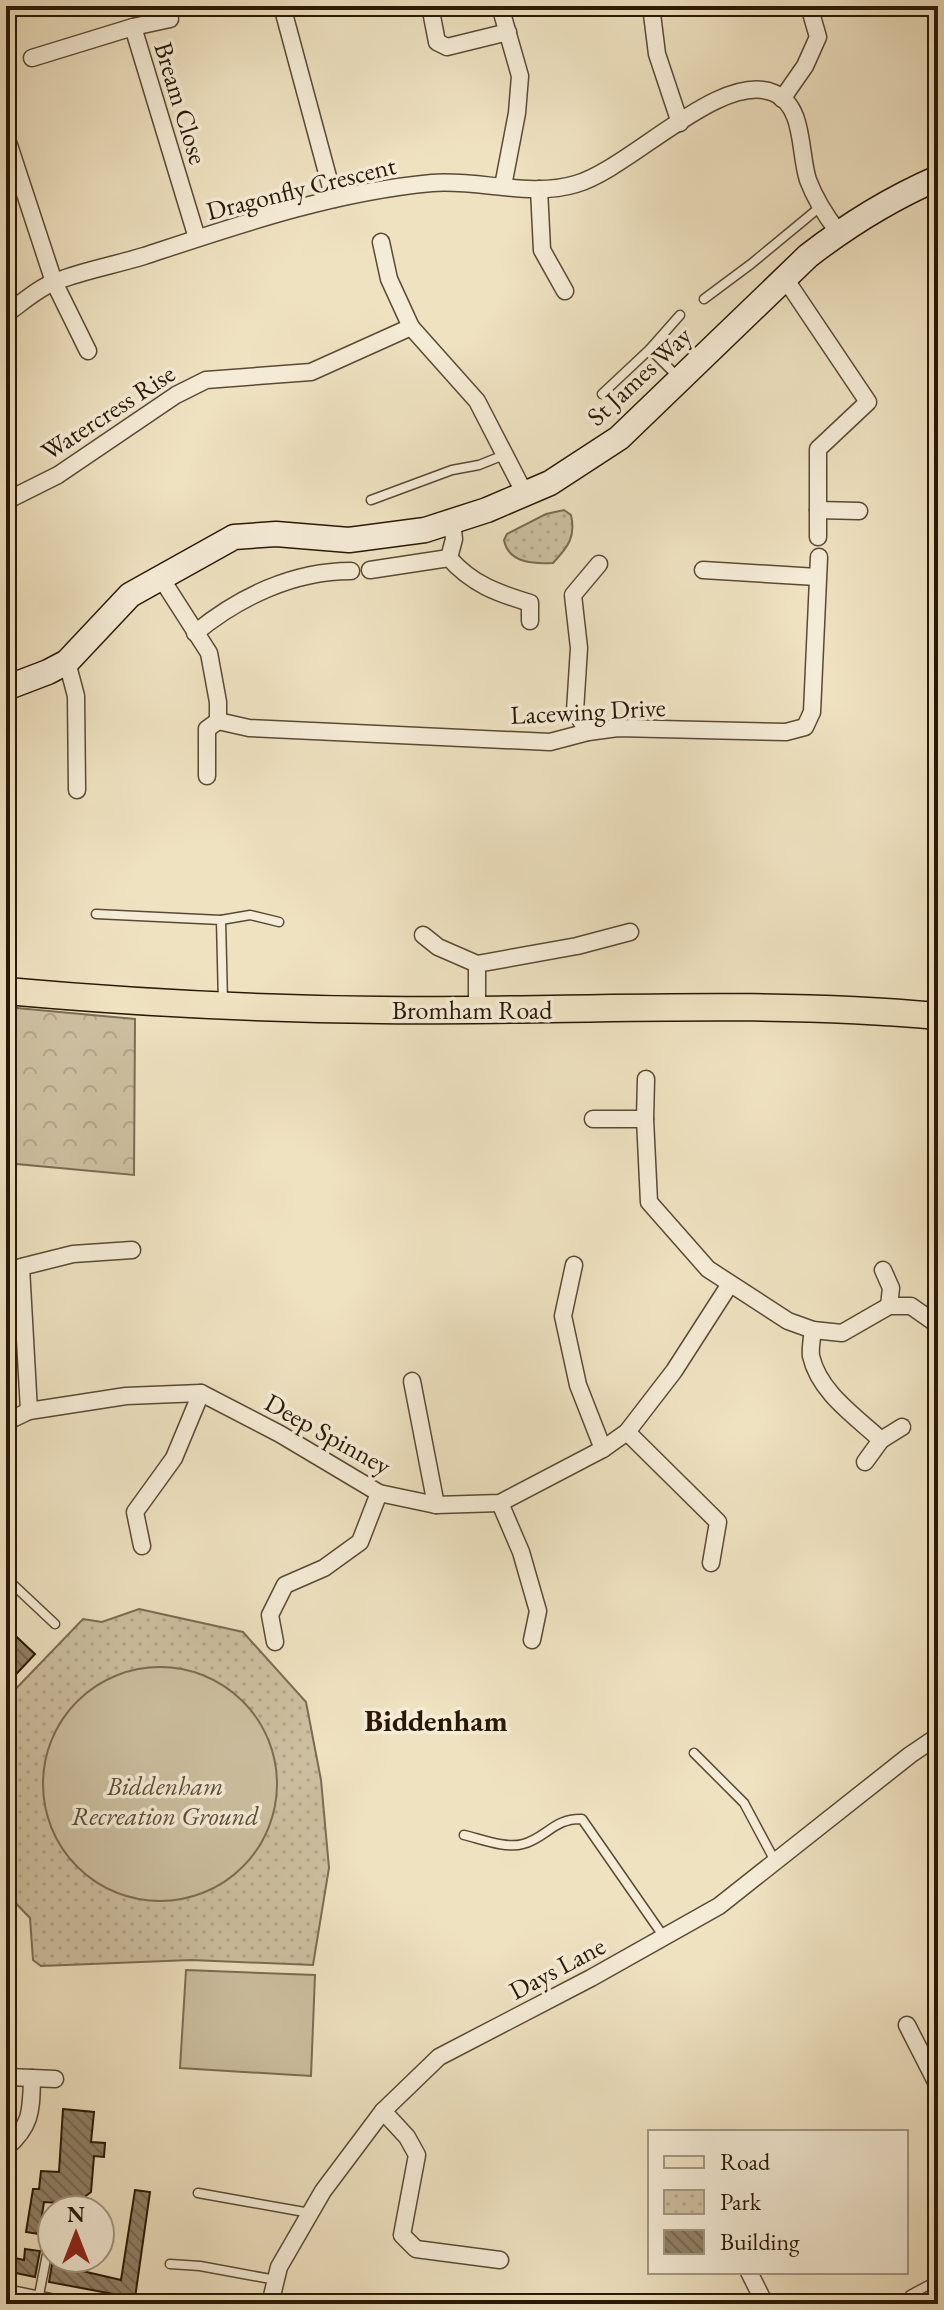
<svg xmlns="http://www.w3.org/2000/svg" width="944" height="2310" viewBox="0 0 944 2310" font-family="'EB Garamond',serif">
	<style>
		.forest { fill: url(#forest-crowns); stroke: #7b6c53; stroke-width: 2 }
		.park { fill: url(#park-dots); stroke: #7b6c53; stroke-width: 2 }
		.garden { fill: #cdc0a1; stroke: #7b6c53; stroke-width: 2 }
		.building { fill: url(#building-back-hatch); stroke: #291805; stroke-width: 2 }
		.lines { fill: none; stroke-linecap: round; stroke-linejoin: round }
		.lane-casing { stroke: #5a4a34; stroke-width: 11 }
		.street-casing { stroke: #5a4a34; stroke-width: 19 }
		.secondary-casing { stroke: #291805; stroke-width: 27 }
		.primary-casing { stroke: #291805; stroke-width: 29 }
		.lane { stroke: #f5ecd7; stroke-width: 8 }
		.street { stroke: #f5ecd7; stroke-width: 16 }
		.secondary { stroke: #f5ecd7; stroke-width: 24 }
		.primary { stroke: #efe2c1; stroke-width: 26 }
		.labels { text-anchor: middle; dominant-baseline: central; stroke-width: 7; stroke-linejoin: round; paint-order: stroke }
		.street-label { font-size: 26px; fill: #291805; stroke: #f5ecd7 }
		.park-label { font-size: 26px; font-style: italic; fill: #5a4a34; stroke: #f5ecd7 }
		.quarter-label { font-size: 30px; font-weight: bold; fill: #291805; stroke: #f5ecd7 }
	</style>
	<defs>
		<pattern id="forest-crowns" width="20" height="18" patternUnits="userSpaceOnUse" patternTransform="scale(2)"><rect width="20" height="18" fill="#cdc0a1"/><path d="M2 6a3 3 0 1 1 6 0M12 15a3 3 0 1 1 6 0" fill="none" stroke="#b0a489"/></pattern>
		<pattern id="park-dots" width="8" height="8" patternUnits="userSpaceOnUse" patternTransform="scale(2)"><rect width="8" height="8" fill="#cdc0a1"/><path d="M2 2h.1M6 6h.1" fill="none" stroke="#b0a489" stroke-width="1.8" stroke-linecap="round"/></pattern>
		<pattern id="building-back-hatch" width="6" height="6" patternUnits="userSpaceOnUse" patternTransform="scale(2)"><rect width="6" height="6" fill="#908167"/><path d="M-1 5l2 2M0 0l6 6M5-1l2 2" fill="none" stroke="#766953"/></pattern>
	</defs>
	<rect width="100%" height="100%" fill="#efe2c1"/>
	<filter id="stains"><feTurbulence type="fractalNoise" baseFrequency=".0025" numOctaves="4"/><feColorMatrix values="0 0 0 0 .2 0 0 0 0 .09 0 0 0 0 .02 0 0 0 .5 -.17"/></filter>
	<radialGradient id="worn" r=".72"><stop offset=".6" stop-color="#630" stop-opacity="0"/><stop offset="1" stop-color="#630" stop-opacity=".3"/></radialGradient>
	<path class="forest" d="M6,1007L135,1019L134,1175L6,1163Z"/>
	<g class="park">
		<path d="M564,510L571,515C576,537 568,547 553,563C534,564 508,563 504,540L507,534L546,514Z"/>
		<path d="M139,1609L243,1632L306,1702L321,1780L329,1868L313,1965L191,1960L41,1966L33,1960L30,1918L6,1893V1699L83,1619L102,1622Z"/>
	</g>
	<g class="garden">
		<circle cx="160" cy="1784" r="117"/>
		<path d="M186,1970L315,1975L311,2076L180,2068Z"/>
	</g>
	<g class="building">
		<path d="M6,1627L35,1654L6,1685Z"/>
		<path d="M63,2109L94,2112L91,2142L105,2143L104,2157L94,2156L91,2192L75,2204L44,2202L39,2234L26,2232L33,2189H39L41,2171L59,2172Z"/>
		<path d="M135,2190L150,2192L135,2298L49,2282L52,2264L121,2280Z"/>
		<path d="M25,2249L40,2251L35,2277L6,2271V2256L24,2260Z"/>
	</g>
	<g class="lines">
		<defs>
			<g id="lane">
				<path d="M704,299L751,264L820,207"/>
				<path d="M679,378L650,349L680,315"/>
				<path d="M602,394L650,349"/>
				<path d="M371,500L452,470L479,465L504,455"/>
				<path d="M96,914L221,920L223,1003"/>
				<path d="M221,920L250,915L279,922"/>
				<path d="M6,1578L55,1624"/>
				<path d="M694,1753L744,1803L775,1861"/>
				<path d="M464,1835C481,1839 506,1849 523,1844C546,1838 554,1818 582,1819L664,1937"/>
				<path d="M198,2193L310,2213"/>
				<path d="M84,2210L86,2202"/>
				<path d="M170,2264L200,2266L276,2280"/>
				<path d="M910,2295L938,2280"/>
				<path d="M38,2300L47,2254L52,2245"/>
			</g>
			<g id="street">
				<path d="M282,6L334,199"/>
				<path d="M430,6L437,42L447,47L508,32"/>
				<path d="M500,6L520,76L517,113L503,186"/>
				<path d="M651,6L657,54L680,123"/>
				<path d="M133,27L170,19"/>
				<path d="M32,58L133,27L197,238"/>
				<path d="M782,99L805,66L818,37L809,6"/>
				<path d="M6,136L54,282L88,351"/>
				<path d="M539,189L542,250L565,291"/>
				<path d="M381,242L389,279L411,327"/>
				<path d="M784,277L868,402L818,449V537"/>
				<path d="M6,314C22,303 39,287 57,281C85,270 115,265 144,256C238,225 333,192 432,183C479,179 530,198 576,184C631,168 721,70 774,93C805,106 799,153 808,180C815,199 826,216 838,232"/>
				<path d="M6,501L58,475L176,395L206,380L311,372L411,327L477,401L525,494"/>
				<path d="M818,510L859,511"/>
				<path d="M449,558L454,539L452,522"/>
				<path d="M370,570L449,558C472,584 497,593 530,603V621"/>
				<path d="M703,570L817,577"/>
				<path d="M161,578L209,653L218,702V721"/>
				<path d="M195,633C239,597 293,571 351,571"/>
				<path d="M67,662L76,696L77,790"/>
				<path d="M218,721L249,728L550,742L588,732L618,728L786,732L805,727L812,712L819,557"/>
				<path d="M588,732L575,711L579,648L573,595L599,564"/>
				<path d="M207,776V729L218,721"/>
				<path d="M423,935L438,947L477,964"/>
				<path d="M477,1010V964L577,946L630,932"/>
				<path d="M593,1119H645L649,1202L708,1269L788,1321L813,1330L842,1333L889,1306H911L938,1325"/>
				<path d="M645,1119L646,1079"/>
				<path d="M574,1265L563,1316L578,1385L603,1449"/>
				<path d="M883,1270L891,1288L889,1306"/>
				<path d="M813,1330C812,1338 810,1348 811,1356C819,1392 855,1416 881,1440L865,1462"/>
				<path d="M412,1381L436,1505"/>
				<path d="M29,1411L21,1267L73,1254L132,1250"/>
				<path d="M6,1422L29,1411L126,1396L201,1393L280,1434L379,1493L436,1505L500,1503L603,1449L627,1432L674,1371L730,1284"/>
				<path d="M627,1432L718,1522L711,1563"/>
				<path d="M881,1440L902,1427"/>
				<path d="M500,1503L521,1552L538,1611L532,1640"/>
				<path d="M142,1546L135,1512L174,1458L201,1393"/>
				<path d="M275,1642L270,1615L285,1585L324,1568L360,1542L379,1493"/>
				<path d="M907,2025L938,2086"/>
				<path d="M9,2077L55,2079"/>
				<path d="M383,2111L407,2137L417,2155L402,2235L416,2249L500,2260"/>
				<path d="M6,2148C32,2125 31,2111 32,2078"/>
				<path d="M749,2272L765,2304"/>
				<path d="M6,2293L60,2304"/>
				<path d="M270,2304L279,2267L323,2191L383,2111L439,2057L591,1978L719,1906L910,1755L938,1736"/>
			</g>
			<path id="secondary" d="M6,688L48,672L67,662L130,595L234,537L276,534L349,540L425,530L487,510L550,483L619,438L808,256C848,225 892,198 938,178"/>
			<path id="primary" d="M6,991C130,1002 256,1009 381,1010C567,1012 753,999 938,1016"/>
		</defs>
		<use href="#lane" class="lane-casing"/>
		<use href="#street" class="street-casing"/>
		<use href="#secondary" class="secondary-casing"/>
		<use href="#primary" class="primary-casing"/>
		<use href="#lane" class="lane"/>
		<use href="#street" class="street"/>
		<use href="#secondary" class="secondary"/>
		<use href="#primary" class="primary"/>
	</g>
	<g class="labels">
		<g class="street-label">
			<text transform="translate(181 103) rotate(73)">Bream Close</text>
			<text transform="translate(301 188) rotate(-14)">Dragonfly Crescent</text>
			<text transform="translate(639 376) rotate(-43)">St James Way</text>
			<text transform="translate(108 412) rotate(-33)">Watercress Rise</text>
			<text transform="translate(588 711) rotate(-3)">Lacewing Drive</text>
			<text x="472" y="1010">Bromham Road</text>
			<text transform="translate(328 1434) rotate(29)">Deep Spinney</text>
			<text transform="translate(557 1968) rotate(-28)">Days Lane</text>
		</g>
		<g class="park-label">
			<text x="165" y="1786">Biddenham<tspan x="165" dy="30">Recreation Ground</tspan></text>
		</g>
		<g class="quarter-label">
			<text x="436" y="1720">Biddenham</text>
		</g>
	</g>
	<rect width="944" height="2310" fill="none" stroke="#efe2c1" stroke-width="32"/>
	<rect x="8" y="8" width="928" height="2294" fill="none" stroke="#291805" stroke-width="4"/>
	<rect x="16" y="16" width="912" height="2278" fill="none" stroke="#291805" stroke-width="2"/>
	<rect x="648" y="2130" width="260" height="144" fill="#f5ecd7" stroke="#a39783" stroke-width="2"/>
	<rect x="664" y="2156" width="40" height="12" fill="#efe2c1" stroke="#a39783" stroke-width="2"/>
	<text x="720" y="2170" font-size="24" fill="#291805">Road</text>
	<rect x="664" y="2190" width="40" height="24" fill="url(#park-dots)" stroke="#a39783" stroke-width="2"/>
	<text x="720" y="2210" font-size="24" fill="#291805">Park</text>
	<rect x="664" y="2230" width="40" height="24" fill="url(#building-back-hatch)" stroke="#a39783" stroke-width="2"/>
	<text x="720" y="2250" font-size="24" fill="#291805">Building</text>
	<g transform="translate(76 2234)"><circle r="38" fill="#f5ecd7" stroke="#a39783" stroke-width="2"/>
	<path d="M0-6L14 30L0 20L-14 30Z" fill="#8f2418"/>
	<text y="-12" font-size="22" font-weight="bold" text-anchor="middle" fill="#291805">N</text>
	</g>
	<rect width="100%" height="100%" filter="url(#stains)"/>
	<rect width="100%" height="100%" fill="url(#worn)"/>
</svg>
